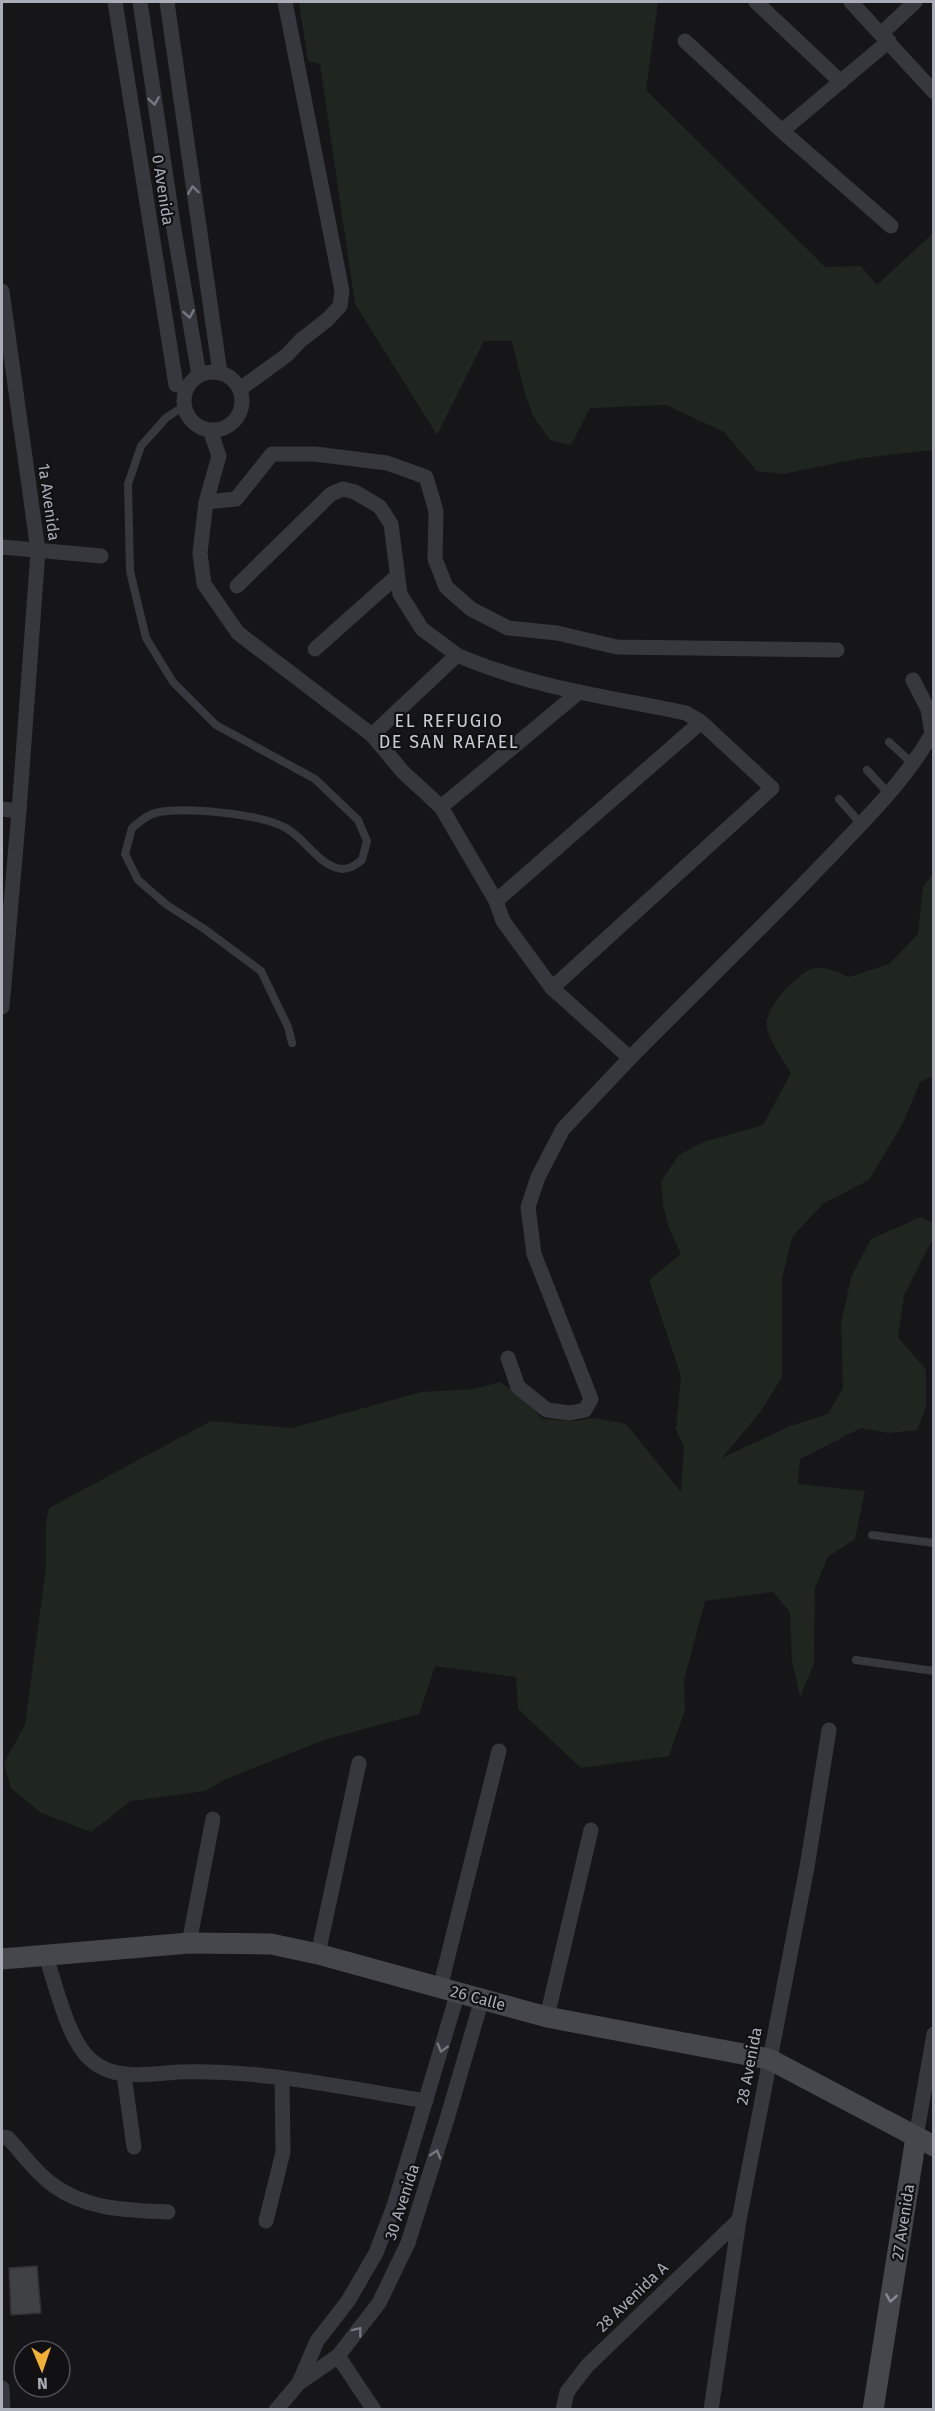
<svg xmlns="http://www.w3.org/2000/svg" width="935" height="2411" viewBox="0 0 935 2411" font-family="'Fira Sans',sans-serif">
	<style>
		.green { fill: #1e261f }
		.building { fill: #404145; stroke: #303034; stroke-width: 1.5 }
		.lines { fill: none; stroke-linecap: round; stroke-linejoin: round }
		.lane { stroke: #37383d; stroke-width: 8 }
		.street { stroke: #37383d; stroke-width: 15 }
		.secondary { stroke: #45474d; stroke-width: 21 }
		.oneway { stroke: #757881 }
		.oneway2 { stroke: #858993 }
		.labels { text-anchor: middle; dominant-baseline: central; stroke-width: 4.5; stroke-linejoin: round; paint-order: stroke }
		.street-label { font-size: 16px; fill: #a8adb8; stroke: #111113 }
		.neighbourhood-label { font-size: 18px; letter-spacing: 1.5px; fill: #c9ccd4; stroke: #111113 }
	</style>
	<rect width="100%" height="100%" fill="#161618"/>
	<g class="green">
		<path d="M299,2H658L646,90L825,267L861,266L877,285L933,233V450L862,458L783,474L757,471L724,432L666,405L590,408L571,445L550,440L533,416L524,391L512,341H484L437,435L355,304L320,64L308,61Z"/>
		<path d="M931,876H933V1076L920,1082L903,1123L869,1180L824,1203L792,1237L782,1279V1377L761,1411L722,1458L788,1427L828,1414L843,1388L841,1324L851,1277L871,1239L921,1217L933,1223V1238L904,1296L898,1337L926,1370V1407L917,1430L889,1433L861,1428L800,1459L798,1484L865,1491L855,1539L828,1557L815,1588L814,1664L800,1697L792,1661L790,1612L773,1592L705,1601L684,1680L685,1710L669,1756L581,1768L518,1709L516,1677L435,1666L419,1714L324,1740L226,1779L205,1791L131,1801L91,1832L41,1813L11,1788L4,1763L25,1725L46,1567V1523L49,1508L211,1421L292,1428L421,1392L473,1389L500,1382L527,1400L542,1419L574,1421L593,1418L626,1424L681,1492L684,1447L676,1430L681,1376L649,1280L681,1254L669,1228L663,1205L661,1181L679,1155L703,1142L763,1125L791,1073C784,1061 769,1040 767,1028C763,1009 794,978 809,970C822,964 837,972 849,977L889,964L918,934L923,887Z"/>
	</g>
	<path class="building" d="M37,2266L41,2313L11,2315L9,2268Z"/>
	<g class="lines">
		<g class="lane">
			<path d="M184,406L166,418L141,446L128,484L130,571L146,638L173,682L216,725L315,779L358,820L367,841L362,860C354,866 347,871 337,868C317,862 304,838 286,828C261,814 183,806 155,813C147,815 138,823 132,828L125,854L138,880L167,905L203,928L261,971L288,1027L292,1043"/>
			<path d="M889,742L914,765"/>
			<path d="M867,770L889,794"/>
			<path d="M839,799L861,824"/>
			<path d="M872,1535L934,1543"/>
			<path d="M856,1660L934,1671"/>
		</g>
		<g class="street">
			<path d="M115,2L176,385"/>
			<path d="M140,2L173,224L199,375"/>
			<path d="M167,2L220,373"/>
			<path d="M756,2L841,82"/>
			<path d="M851,2L934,92"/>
			<path d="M882,33L915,2"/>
			<path d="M685,41L782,131L889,41"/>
			<path d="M782,131L891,226"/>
			<path d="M2,291L38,551L19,811L2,1007"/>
			<circle cx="213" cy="401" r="29"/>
			<path d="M240,389L287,355L300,341L328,319L340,306L342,291L285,2"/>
			<path d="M210,430L219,456L206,502L200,553L204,584L238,633L372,735L403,772L441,807L496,901L503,921L552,988L630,1058L563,1129L538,1177L528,1207L534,1254L591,1399L585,1410L570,1413L547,1410L518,1387L508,1358"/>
			<path d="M206,502L236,499L272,454H315L387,463L426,477L436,511L435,559L446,587L471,609L508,628L557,633L617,647L837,650"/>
			<path d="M2,547L101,556"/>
			<path d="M237,586L331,494L343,489L355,492L380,507L391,524L400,594L422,629L457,655"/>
			<path d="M315,649L397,576"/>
			<path d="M372,735L457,655C530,687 609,697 686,713L701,722L772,788L552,988"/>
			<path d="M441,807L579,692"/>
			<path d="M2,809L19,811"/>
			<path d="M496,901L701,722"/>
			<path d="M630,1058C693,994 758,932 820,867C860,825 902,785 932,734L928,709L913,680"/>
			<path d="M189,1943L213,1819"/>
			<path d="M318,1954L359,1763"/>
			<path d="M46,1957C56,1985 68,2041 91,2060C114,2081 150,2074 178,2072C261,2069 345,2088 426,2101"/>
			<path d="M440,1988L499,1751"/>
			<path d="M547,2017L591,1830"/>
			<path d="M124,2075L134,2147"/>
			<path d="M2,2137L8,2138C22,2153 36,2173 53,2185C87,2210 127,2210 168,2212"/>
			<path d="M916,2137L934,2034"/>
			<path d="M266,2221L283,2152L282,2078"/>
			<path d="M338,2356L374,2410"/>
			<path d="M299,2383L317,2341L348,2301L376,2253L394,2206L458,1992"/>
			<path d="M2,2388L3,2410"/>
			<path d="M276,2410L299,2383L338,2356L379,2303L408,2243L447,2119L482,1999"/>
			<path d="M563,2410L567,2392L587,2366L739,2220"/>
			<path d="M711,2410L739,2220L807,1867L829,1730"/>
		</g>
		<g class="secondary">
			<path d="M2,1959L189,1943L271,1944L318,1954L547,2017L769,2059L934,2146"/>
			<path d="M873,2410L916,2137"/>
		</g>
	</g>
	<defs><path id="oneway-chevron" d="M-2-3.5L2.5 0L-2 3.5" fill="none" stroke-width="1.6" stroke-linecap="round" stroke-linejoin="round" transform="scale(1.5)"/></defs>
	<g class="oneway">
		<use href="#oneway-chevron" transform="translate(154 101) rotate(81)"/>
		<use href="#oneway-chevron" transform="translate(193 190) rotate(-98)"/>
		<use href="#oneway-chevron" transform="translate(189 314) rotate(80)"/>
		<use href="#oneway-chevron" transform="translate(442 2048) rotate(106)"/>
		<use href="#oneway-chevron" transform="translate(436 2154) rotate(-73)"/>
		<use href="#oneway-chevron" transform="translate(358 2331) rotate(-52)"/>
	</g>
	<use class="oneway2" href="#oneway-chevron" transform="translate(891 2298) rotate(99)"/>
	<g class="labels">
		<g class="street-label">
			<text transform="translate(163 190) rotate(81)">0 Avenida</text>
			<text transform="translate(49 502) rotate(82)">1a Avenida</text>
			<text transform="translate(478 1998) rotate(15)">26 Calle</text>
			<text transform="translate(749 2066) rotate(-79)">28 Avenida</text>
			<text transform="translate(402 2202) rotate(-72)">30 Avenida</text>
			<text transform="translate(903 2222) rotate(-81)">27 Avenida</text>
			<text transform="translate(632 2297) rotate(-44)">28 Avenida A</text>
		</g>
		<g class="neighbourhood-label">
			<text x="449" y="721">EL REFUGIO<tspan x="449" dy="21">DE SAN RAFAEL</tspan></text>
		</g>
	</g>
	<rect width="935" height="2411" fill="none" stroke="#a8adb8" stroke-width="6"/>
	<g transform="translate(42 2369) rotate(178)"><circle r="28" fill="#111113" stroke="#4d4f55" stroke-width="1.5"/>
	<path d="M0-4.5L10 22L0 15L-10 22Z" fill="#f2b134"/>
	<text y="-9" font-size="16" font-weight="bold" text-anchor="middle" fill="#a8adb8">N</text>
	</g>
</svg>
